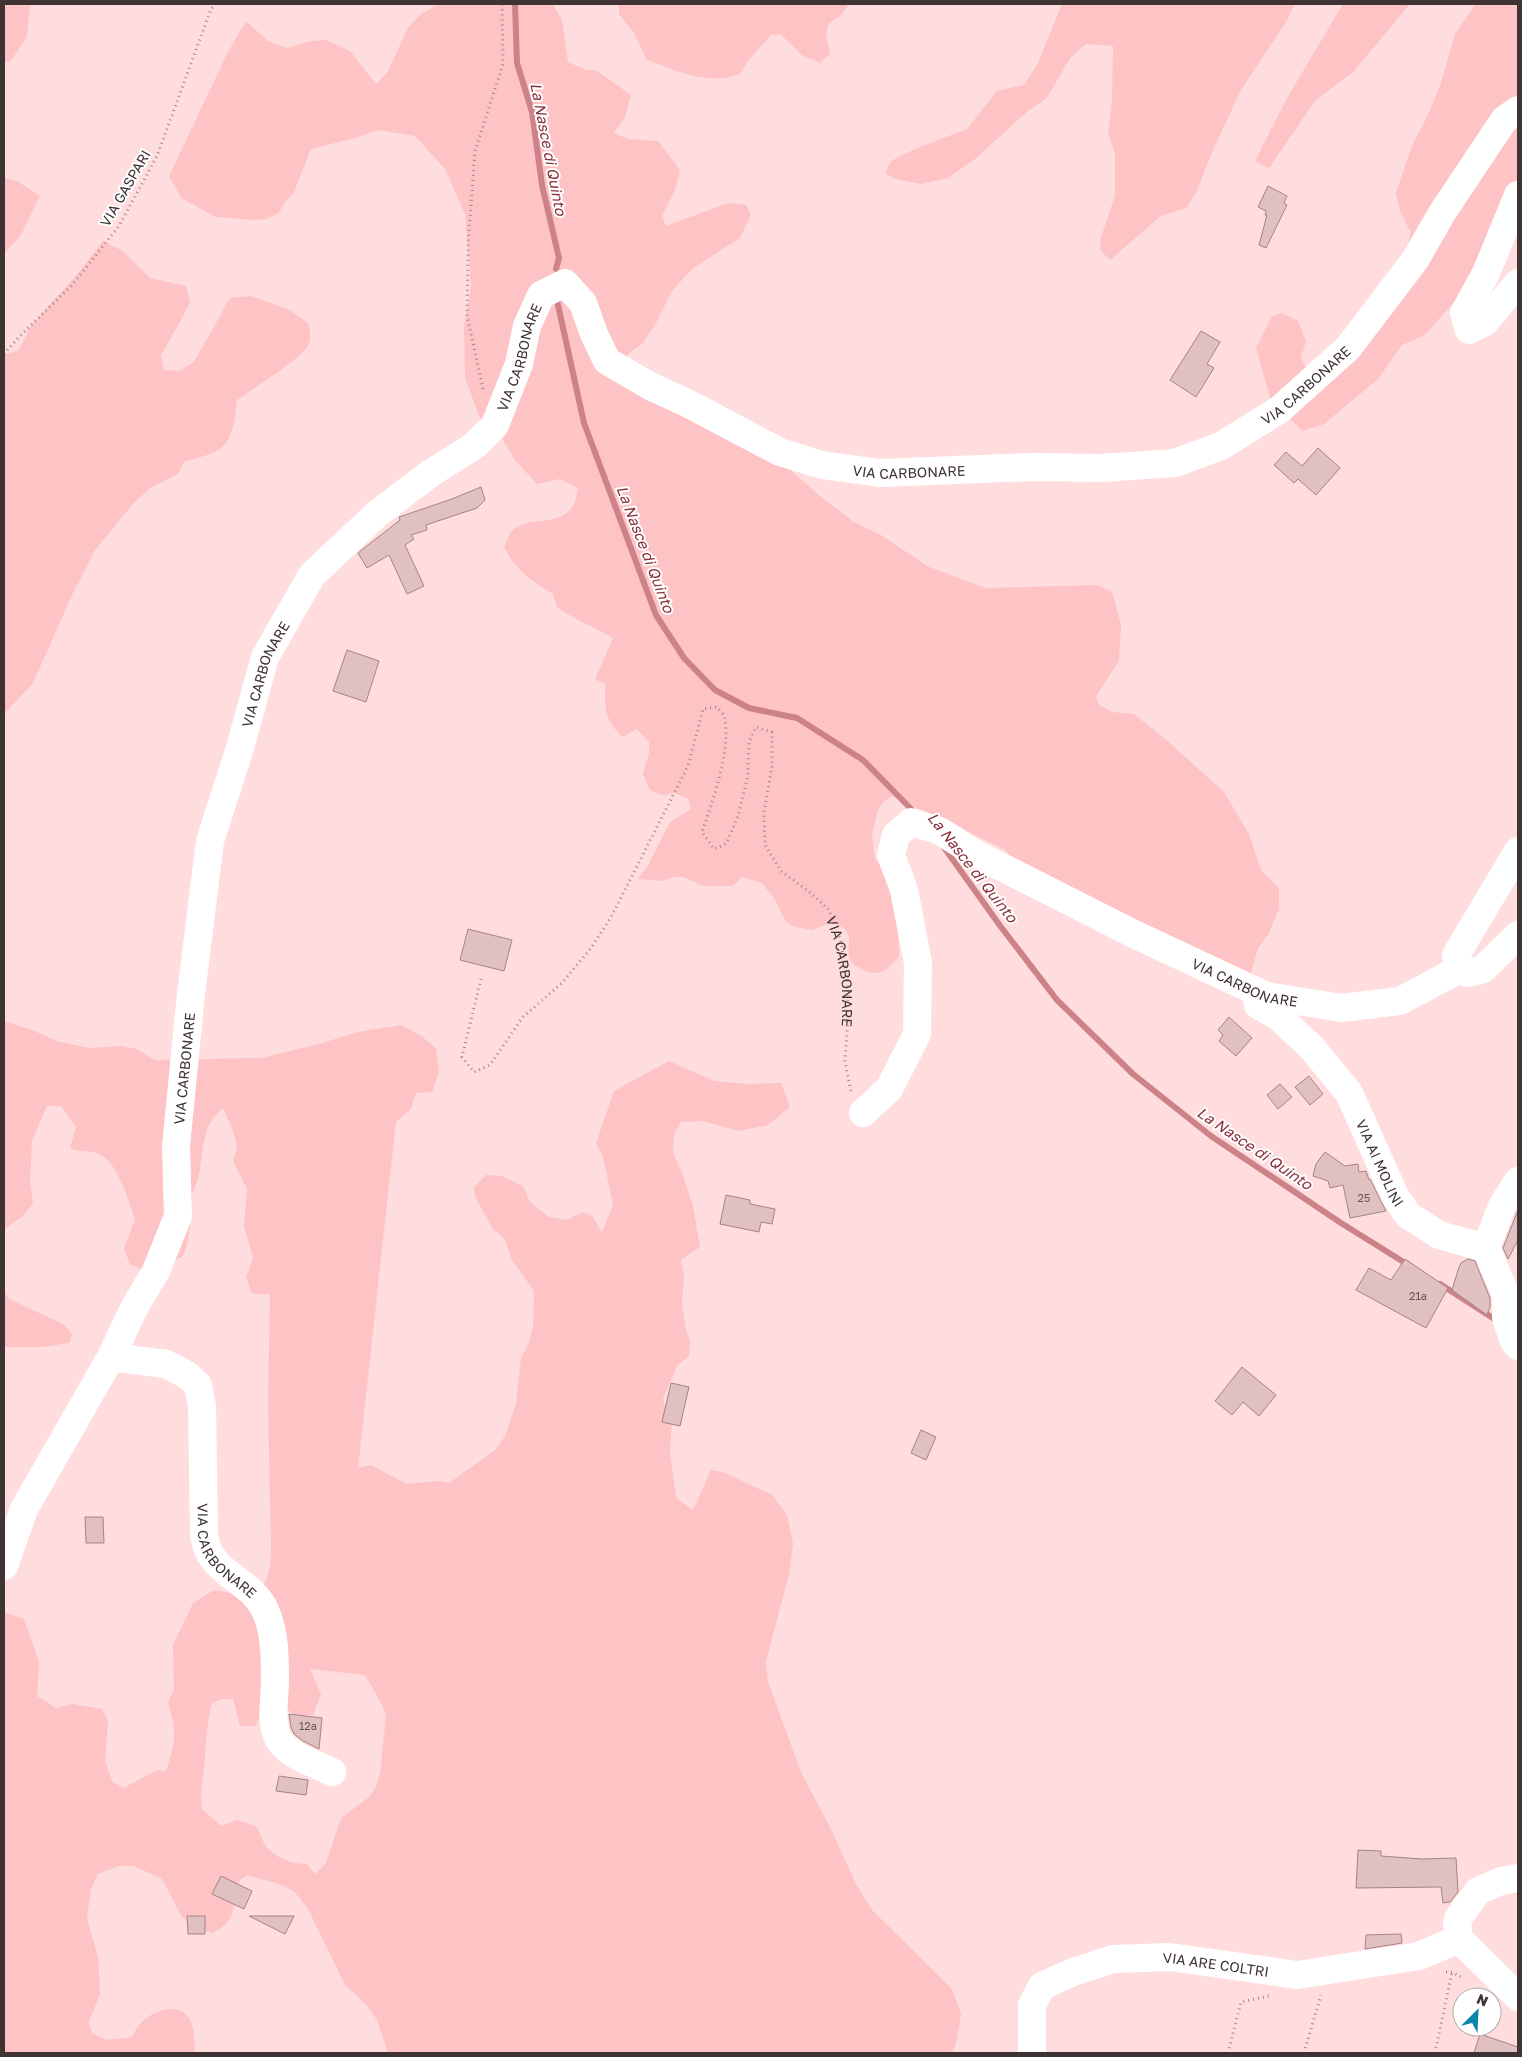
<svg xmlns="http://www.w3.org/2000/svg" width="1522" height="2057" viewBox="0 0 1522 2057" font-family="'Golos Text',sans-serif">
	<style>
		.green { fill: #fdc3c5; fill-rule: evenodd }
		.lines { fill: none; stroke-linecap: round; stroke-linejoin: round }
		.stream { stroke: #cc8286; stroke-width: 6 }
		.building { fill: #e1c0c1; stroke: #a38485 }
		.path { stroke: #a1898a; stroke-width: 3; stroke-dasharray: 1 4; stroke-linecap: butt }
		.minor { stroke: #fff; stroke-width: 28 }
		.labels { text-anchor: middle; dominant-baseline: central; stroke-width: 4; stroke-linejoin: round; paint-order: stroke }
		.number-label { font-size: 11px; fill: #685657 }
		.street-label { font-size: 14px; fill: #403334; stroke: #fff }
		.water-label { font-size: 15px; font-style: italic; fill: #89303b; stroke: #fff }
	</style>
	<rect width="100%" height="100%" fill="#ffddde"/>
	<g class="green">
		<path d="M4,4H30L27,37L10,62L4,61Z"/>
		<path d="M440,4H553L562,20L568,62L586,70H596L631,95L625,117L614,133L628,139L658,141L680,170L676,187L662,216L666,226L728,203L746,205L751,215L740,238L692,269L672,291L655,325L642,344L628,354L624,362L780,461L820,496L854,522L881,535L929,567L986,588L1097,585L1112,592L1121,625L1119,661L1096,696L1099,705L1112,712L1134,714L1163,737L1224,792L1249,834L1261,870L1279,888V909L1268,935L1258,948L1251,973H1241L1025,873L1004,849L892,796L882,803L877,813L872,837L875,859L892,881L896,900L899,956C887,971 879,979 860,968C857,966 853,965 851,962C842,945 862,933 831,922L812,930L795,927L786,922L774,898L762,883L742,877L733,886H703L684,877H673L661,881L638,879L647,867L670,822L691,809L688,799L675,793L661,795L650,790L643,774L649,753V742L637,729L623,737C604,720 605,708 605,684L595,679L613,638C595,627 575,620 557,607L553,594C531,581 516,571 504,547C506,543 508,536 511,532C526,514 561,529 574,504C576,499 577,493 578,488L560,479L537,484L514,459L499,433L483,426L465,378L464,326L471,287L465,214L445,169L415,136L378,130L355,138L311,149L294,192L283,205L279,213L266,219L255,220L216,217L181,198L169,176L228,52L246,21L268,41L287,48L311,41L326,40L350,51L376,84L387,73L408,28L422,13Z"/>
		<path d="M619,4H849L841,15L828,24L826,35L830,54L820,63L802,55L780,34L771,35L748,61L740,74C707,86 678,71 647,60L634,33L619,14Z"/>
		<path d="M1062,4H1295L1286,22L1241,90L1213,150L1196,193L1186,208L1161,216L1110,260L1100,250L1101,237L1115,196V154L1108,133L1112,100L1113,46L1086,44L1071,57L1046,99L1029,110L975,159L948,178L921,184L896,179L885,173L891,161L915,149L967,129L997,91L1024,85L1038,63Z"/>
		<path d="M1343,4H1410L1354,71L1315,101L1269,168L1255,161L1287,98Z"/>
		<path d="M1476,4H1518V183L1474,279L1425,335L1402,345L1378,379L1324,424L1302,431L1270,398L1256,348L1272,316L1282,313L1298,321L1306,341L1301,358L1308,372L1329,377L1407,249L1411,233L1400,211L1396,193L1413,143L1426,119L1440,86L1455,34Z"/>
		<path d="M4,178L17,181L40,196L21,235L4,254Z"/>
		<path d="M103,241L123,251L150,278L186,286L190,303L161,356L164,370L179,371L194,362L230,298L251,296L290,310L308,323C310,331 312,338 308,346C303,357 250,391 237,400C235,418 234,440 218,450C209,456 194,458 184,462L178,474L150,488L133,504L95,550L73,593L33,683L4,714V353L7,354L19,350L30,327L81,270Z"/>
		<path d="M4,1021L32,1030L60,1042L90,1048L121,1046L137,1049L155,1060L261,1058L319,1044L358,1032L401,1025L420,1035L436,1048L439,1072L432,1092L416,1093L411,1109L396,1122L358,1468L371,1465L407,1484L438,1481L449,1483L495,1450L505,1436L516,1404L521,1358L529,1342L533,1326L534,1291L512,1260L504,1238L493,1229L475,1197L474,1187L486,1175L502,1176L523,1186L530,1202L549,1217L567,1220L583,1212L592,1216L602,1232L613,1205L603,1157L596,1143L614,1091L669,1061L714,1081L747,1084L781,1083L790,1107L768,1125L738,1131L703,1121L681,1122L674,1134L673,1153L682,1172L693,1206L700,1247L681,1260L684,1274L682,1304L686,1331L690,1340L689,1356L677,1366L663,1399L666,1412L672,1422L670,1453L676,1498L693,1510L711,1470L723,1472L772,1495L787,1515L793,1544L789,1574L766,1662L768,1682L801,1772L831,1829L856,1884L872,1910L952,1989L961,2014L956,2044L951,2053H388L377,2020L366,2004L345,1985L308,1909L294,1891L279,1884L247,1875L233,1886C236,1909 234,1923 212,1933L198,1929L182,1917L162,1879L134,1866H119L98,1874L91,1889L87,1918L98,1957L100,1994L89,2022L92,2033L107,2040L132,2037C135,2032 137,2026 141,2023C152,2011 178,2001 189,2018C195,2026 194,2043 195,2053H4V1612L24,1619L39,1662L37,1696L56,1708L72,1704L102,1709L108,1721L105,1761L112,1781L123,1788L158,1770L166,1771C176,1740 177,1734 168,1702L174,1690L173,1645L193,1603L214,1590L230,1593L244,1603C268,1582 270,1580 271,1548L268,1403L270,1294H252L246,1277L253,1259L244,1225L247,1189L233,1161L237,1149L234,1133L223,1108C200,1126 205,1149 199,1174C198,1182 193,1189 192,1196C189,1217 192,1237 183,1256L148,1272L130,1264L124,1249L135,1219C128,1200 117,1158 96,1153C87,1150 79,1152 70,1148L76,1127L61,1106H47L32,1141L30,1183L33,1203L23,1216L4,1229ZM310,1669L365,1675L382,1705L386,1716L380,1773L376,1787L368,1798L341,1818L326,1863L315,1874L307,1864C292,1864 275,1858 265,1845C262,1840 260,1832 256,1827C252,1824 243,1822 237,1820L221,1826L202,1809C200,1795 202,1784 204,1770C206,1747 206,1725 212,1703L222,1699H233L240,1726H255L273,1690C287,1709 287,1718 313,1715L321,1694Z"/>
		<path d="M4,1291L9,1299L63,1324L72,1334L69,1343L42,1347H4Z"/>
	</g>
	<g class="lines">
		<g class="stream">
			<path d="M515,4L517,63L532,112L542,185L559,258L556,269"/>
			<path d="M556,296L584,423L656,615L684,658L715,690L749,708L797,718L863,760L916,814"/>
			<path d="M943,846L1001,927L1057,1000L1133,1074L1211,1136L1341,1223L1410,1266"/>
			<path d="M1440,1284L1499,1322"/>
		</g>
	</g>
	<g class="building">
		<path d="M1268,186L1287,196L1284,203L1287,205L1266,248L1259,245L1267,215H1265L1266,211L1258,207Z"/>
		<path d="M1201,331L1220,342L1207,364L1214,368L1196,397L1170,380Z"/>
		<path d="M1318,448L1340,468L1316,495L1298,479L1294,483L1274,465L1286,452L1302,466Z"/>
		<path d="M481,487L485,500L477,508L426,525L427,530L411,535L414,539L405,545L424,586L407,594L389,555L367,568L358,553L400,520L399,517L452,499Z"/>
		<path d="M347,650L379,661L366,702L333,691Z"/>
		<path d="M468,929L512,940L504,971L460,960Z"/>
		<path d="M1229,1017L1252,1038L1236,1056L1219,1041L1223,1035L1218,1030Z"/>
		<path d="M1309,1076L1323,1094L1310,1105L1295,1087Z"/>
		<path d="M1280,1084L1292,1097L1278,1109L1267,1095Z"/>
		<path d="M1325,1152L1345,1166L1358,1164L1359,1172L1366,1171L1369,1180L1370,1179L1386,1211L1350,1218L1343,1185L1330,1188L1328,1181L1313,1176L1316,1164Z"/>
		<path d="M726,1195L750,1200V1204L775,1209L772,1224L761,1222L759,1232L720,1224Z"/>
		<path d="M1518,1210V1240L1508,1259L1503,1248Z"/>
		<path d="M1405,1259L1448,1288L1426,1328L1356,1290L1369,1268L1391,1280Z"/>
		<path d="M1468,1259L1475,1261L1490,1298V1307L1487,1315L1452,1290L1459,1267L1461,1263Z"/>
		<path d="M1242,1367L1276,1395L1259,1416L1243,1402L1232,1415L1215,1401Z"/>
		<path d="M671,1383L689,1387L680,1426L662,1422Z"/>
		<path d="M921,1430L936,1437L926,1460L911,1453Z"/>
		<path d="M85,1517H103L104,1543H86Z"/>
		<path d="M289,1714L322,1718L319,1749L303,1741L294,1734L291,1727Z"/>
		<path d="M279,1776L308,1780L306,1795L276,1791Z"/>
		<path d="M1358,1850L1381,1851V1856L1422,1859L1456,1858L1458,1892L1450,1902L1443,1903L1441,1887L1356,1888Z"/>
		<path d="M221,1876L252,1891L244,1909L212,1894Z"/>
		<path d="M187,1916H205V1934H188Z"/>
		<path d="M249,1916H294L285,1934Z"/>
		<path d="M1401,1934L1402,1943L1365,1949L1366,1935Z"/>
		<path d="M1480,2034L1518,2047V2053H1474Z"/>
	</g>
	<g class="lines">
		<g class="path">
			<path d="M4,354L18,338L72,285L119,226L157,156L211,9L216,4"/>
			<path d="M483,389L467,315L468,246L475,151L503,64L502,4"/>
			<path id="s1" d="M481,979L462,1057L474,1072L490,1065L523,1017L562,983L591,948L610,919L688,766L703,709L717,707C720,711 725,715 725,720C730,755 713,799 702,832L714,849L726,844L738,816L748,776L749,742L756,727L772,732V766L764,813L765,845L781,871L812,894L829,910L841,942L848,985V1021L845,1061L851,1092"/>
			<path d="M1446,1972H1452L1463,1978"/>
			<path d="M1228,2053L1241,2002L1269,1996"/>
			<path d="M1304,2053L1321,1995"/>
			<path d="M1435,2053L1452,1972"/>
		</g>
		<g class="minor">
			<path d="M1518,195L1486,273L1464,313L1469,330L1485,322L1518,283"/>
			<path d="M1518,851L1456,955L1458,970L1469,973L1483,969L1518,935"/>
			<path id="s2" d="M1263,997L1257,1000L1258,1005L1279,1017L1312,1048L1349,1093L1395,1196L1408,1215L1439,1235L1486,1248L1506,1295V1318L1513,1339L1518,1346"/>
			<path id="s3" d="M863,1113L889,1089L917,1034L918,963L904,890L891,855L896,835L911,822L940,831L978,855L1132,933L1266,996L1342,1008L1400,1001L1458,970"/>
			<path d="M1486,1248L1502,1206L1518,1181"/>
			<path id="s4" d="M111,1357L166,1364L187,1375L198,1385L202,1406L204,1535C205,1539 206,1545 208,1550C220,1576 253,1583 265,1610C275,1631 275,1658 275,1681C275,1698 270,1722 278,1738C288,1756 314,1763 332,1772"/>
			<path id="s5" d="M4,1566L24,1509L111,1357L133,1310L156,1271L178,1216L176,1146L191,994L210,841L240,748L265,657L312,575L377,514L431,473L474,446L495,425L519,364L527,326L541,295L565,283L583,303L594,334L607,361L650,386L691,405L780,452L822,465L880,473L1033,467L1102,468L1175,463L1221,446L1279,410L1348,348L1415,260L1442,213L1504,120L1518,110"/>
			<path d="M1518,1878L1501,1881L1478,1891L1459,1917L1457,1922L1459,1939L1518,1997"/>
			<path id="s6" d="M1032,2053V2005L1042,1986L1073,1972L1113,1959L1170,1957L1297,1975L1419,1956L1459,1939"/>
		</g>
	</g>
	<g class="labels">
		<g class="number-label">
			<text x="1364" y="1197">25</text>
			<text x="1418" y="1295">21a</text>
			<text x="308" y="1725">12a</text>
		</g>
		<g class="street-label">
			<text transform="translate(125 188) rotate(-60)">VIA GASPARI</text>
			<text stroke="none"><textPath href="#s5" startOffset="1365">VIA CARBONARE</textPath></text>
			<text stroke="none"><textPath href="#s5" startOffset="2295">VIA CARBONARE</textPath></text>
			<text stroke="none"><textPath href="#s5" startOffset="1875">VIA CARBONARE</textPath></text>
			<text stroke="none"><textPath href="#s5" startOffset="945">VIA CARBONARE</textPath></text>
			<text stroke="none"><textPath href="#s1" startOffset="1125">VIA CARBONARE</textPath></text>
			<text stroke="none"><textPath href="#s3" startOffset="692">VIA CARBONARE</textPath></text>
			<text stroke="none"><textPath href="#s5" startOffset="540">VIA CARBONARE</textPath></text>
			<text stroke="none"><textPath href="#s2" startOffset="216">VIA AI MOLINI</textPath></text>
			<text stroke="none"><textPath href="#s4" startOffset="269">VIA CARBONARE</textPath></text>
			<text stroke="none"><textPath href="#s6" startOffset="249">VIA ARE COLTRI</textPath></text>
		</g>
		<g class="water-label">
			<text transform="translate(549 149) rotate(79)">La Nasce di Quinto</text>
			<text transform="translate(646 549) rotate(69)">La Nasce di Quinto</text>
			<text transform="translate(973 867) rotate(52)">La Nasce di Quinto</text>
			<text transform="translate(1255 1148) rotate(34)">La Nasce di Quinto</text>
		</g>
	</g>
	<rect width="1522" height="2057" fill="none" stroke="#403334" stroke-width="10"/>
	<g transform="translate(1477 2012) rotate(24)"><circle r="24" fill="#ffffff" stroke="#b3adae"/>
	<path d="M0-4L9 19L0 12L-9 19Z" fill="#0b85a9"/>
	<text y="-8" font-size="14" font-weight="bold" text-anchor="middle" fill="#403334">N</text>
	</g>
</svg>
